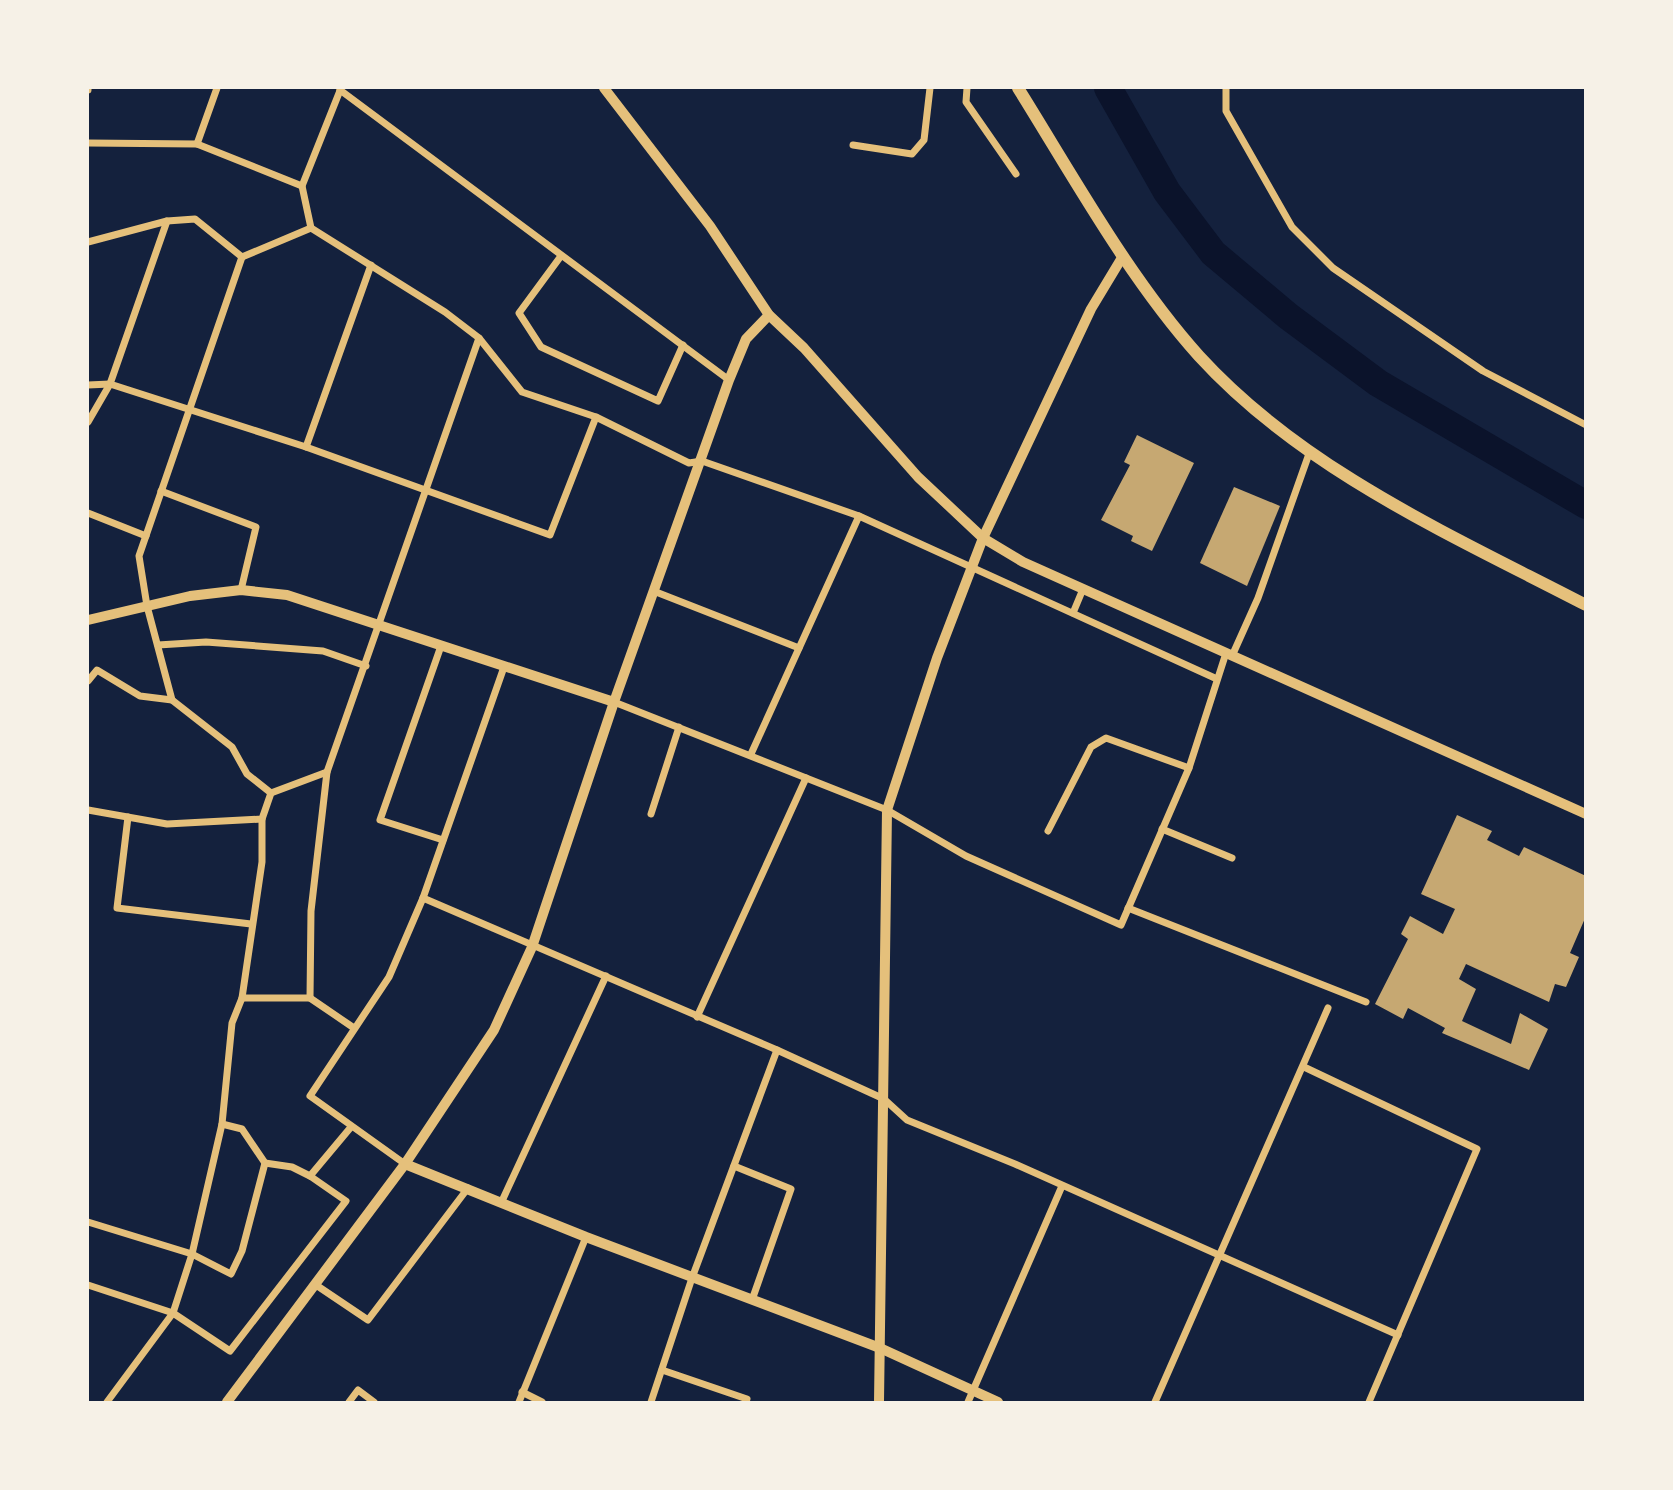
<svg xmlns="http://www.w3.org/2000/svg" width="1673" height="1490" viewBox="0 0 1673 1490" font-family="'DejaVu Sans',sans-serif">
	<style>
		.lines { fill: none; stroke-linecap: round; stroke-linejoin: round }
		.river { stroke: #0b132b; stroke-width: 28 }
		.building { fill: #c6a872 }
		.minor { stroke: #e5c07b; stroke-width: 7 }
		.tertiary { stroke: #e5c07b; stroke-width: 10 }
		.primary { stroke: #e5c07b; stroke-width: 12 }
	</style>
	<rect width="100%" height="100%" fill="#14213d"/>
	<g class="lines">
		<path class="river" d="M1108,88L1167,192L1213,253L1288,316L1378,383L1586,505"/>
	</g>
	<g class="building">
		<path d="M1137,435L1194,463L1152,551L1131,541L1133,536L1101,520L1130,465L1124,462Z"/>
		<path d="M1234,487L1280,506L1247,586L1200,563Z"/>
		<path d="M1457,815L1492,831L1487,840L1519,856L1524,847L1586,876V916L1570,953L1579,957L1566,987L1555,984L1549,1002L1466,964L1459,979L1476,989L1462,1021L1511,1044L1520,1013L1548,1029L1529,1070L1442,1033L1445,1028L1408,1008L1403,1019L1375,1004L1408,939L1401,934L1410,916L1443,934L1455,909L1421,894Z"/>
	</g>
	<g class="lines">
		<g class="minor">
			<path d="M967,88L966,102L1016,174"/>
			<path d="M1226,88V111L1292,227L1333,268L1483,371L1586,425"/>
			<path d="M88,90V88"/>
			<path d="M340,90L729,380"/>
			<path d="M88,143L197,144L302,186L341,88"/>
			<path d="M197,144L217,88"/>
			<path d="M853,145L912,154L924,140L930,88"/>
			<path d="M302,186L311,228"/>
			<path d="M167,221L110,384L306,447L550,535L596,417"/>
			<path d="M88,242L167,221L195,219L242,257L311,228L445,312L479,338L522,392L596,417L689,463L702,461L859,516L751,754"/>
			<path d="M561,256L519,313L541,347L658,401L683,345"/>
			<path d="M242,257L139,556L147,606L172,700L232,747L247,774L271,793"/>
			<path d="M88,385L110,384"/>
			<path d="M88,422L110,384"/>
			<path d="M306,447L371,265"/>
			<path d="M161,491L256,527L241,590"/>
			<path d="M88,513L146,536"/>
			<path d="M859,516L1217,679"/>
			<path d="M656,592L799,648"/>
			<path d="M1073,613L1083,589"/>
			<path d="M158,645L206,642L323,651L366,666"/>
			<path d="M441,646L380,820L443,840"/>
			<path d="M1232,656L1258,598L1310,451"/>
			<path d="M88,681L97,670L140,696L172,700"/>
			<path d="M614,702L887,810L966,856L1121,925L1189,768L1226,653"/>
			<path d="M88,810L167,824L262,819L271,793L327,772L479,338"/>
			<path d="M651,814L679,727"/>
			<path d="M128,817L117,908L251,924"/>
			<path d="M262,819V862L242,998H310L354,1028"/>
			<path d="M1162,829L1232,858"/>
			<path d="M1048,831L1091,747L1106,738L1189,768"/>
			<path d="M423,898L777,1050L884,1099L907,1120L1015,1164L1398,1335"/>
			<path d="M1128,908L1366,1002"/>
			<path d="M242,998L232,1023L222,1124L192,1254L231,1274L242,1251L265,1163"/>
			<path d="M310,998L311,911L327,772"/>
			<path d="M697,1017L806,778"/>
			<path d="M1304,1067L1477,1149L1369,1402"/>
			<path d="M222,1124L242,1129L265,1163L292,1167L310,1176"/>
			<path d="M405,1164L310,1096L389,977L423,898L504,667"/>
			<path d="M734,1166L791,1189L752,1300"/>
			<path d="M502,1201L606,976"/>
			<path d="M88,1222L192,1254L173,1313L107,1402"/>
			<path d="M88,1285L173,1313L230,1351L346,1201L310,1176L351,1127"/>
			<path d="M316,1285L368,1320L468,1188"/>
			<path d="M662,1370L747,1399"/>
			<path d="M522,1392L542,1402"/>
			<path d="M349,1402L358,1390L374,1402"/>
			<path d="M519,1402L586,1237"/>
			<path d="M651,1402L692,1278L777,1050"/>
			<path d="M968,1402L1062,1186"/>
			<path d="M1155,1402L1328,1008"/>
		</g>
		<g class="tertiary">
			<path d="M604,88L710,226L769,315L804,348L918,477L983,538L1023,562L1586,814"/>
			<path d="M88,620L190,596L241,590L287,595L614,702"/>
			<path d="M405,1164L586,1237L880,1348L998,1402"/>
			<path d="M227,1402L405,1164L494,1030L532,947L614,702L729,380L746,339L769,315"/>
			<path d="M879,1402L887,810L937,658L983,538L1091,309L1123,256"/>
		</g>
		<path class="primary" d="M1018,88C1073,176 1129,278 1199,356C1303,470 1451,535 1586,605"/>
	</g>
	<rect width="1673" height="1490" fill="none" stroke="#f6f1e7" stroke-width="178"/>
</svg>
